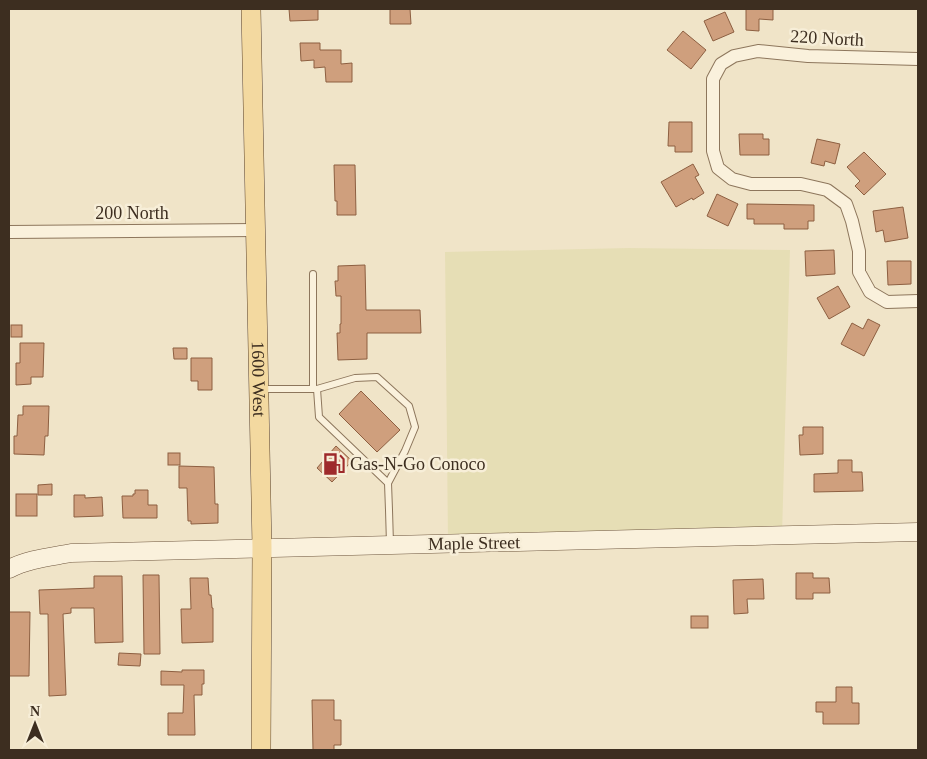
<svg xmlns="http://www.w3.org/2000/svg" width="927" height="759" viewBox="0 0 927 759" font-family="Georgia,serif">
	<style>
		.farmland { fill: #e6deb5 }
		.building { fill: #cf9f7d; stroke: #8d5f41 }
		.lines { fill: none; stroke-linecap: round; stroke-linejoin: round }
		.lane-casing { stroke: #8d765c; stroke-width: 8 }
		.street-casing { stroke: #8d765c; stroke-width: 14 }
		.secondary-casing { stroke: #6f573f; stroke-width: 19 }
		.primary-casing { stroke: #5b4430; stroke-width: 20 }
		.lane { stroke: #faf1dc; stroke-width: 6 }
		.street { stroke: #faf1dc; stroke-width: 12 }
		.secondary { stroke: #faf1dc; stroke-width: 18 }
		.primary { stroke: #f3d9a0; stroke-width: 19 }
		.labels { text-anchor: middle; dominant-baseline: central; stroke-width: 5; stroke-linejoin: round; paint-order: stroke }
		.street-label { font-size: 18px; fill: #3d2e20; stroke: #f7eed8 }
		.poi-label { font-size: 18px; fill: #3d2e20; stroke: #f7eed8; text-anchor: start }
	</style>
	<rect width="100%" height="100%" fill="#f0e4c8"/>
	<path class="farmland" d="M629,248L790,250L782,535L448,543L445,252Z"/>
	<g class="building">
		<path d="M289,9H318V20L290,21Z"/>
		<path d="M390,9H410L411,24H390Z"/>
		<path d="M746,9H773V20L759,19V31L746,30Z"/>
		<path d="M725,12L734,32L713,41L704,21Z"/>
		<path d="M683,31L706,50L691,69L667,50Z"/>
		<path d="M300,43H320V50H341V64L352,63V82H326L325,67L314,68V60L301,61Z"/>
		<path d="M669,122H692V152H675V146H668Z"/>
		<path d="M739,134H763V139H769V155H740Z"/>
		<path d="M817,139L840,144L835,164L825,161L824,166L811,163Z"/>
		<path d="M864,152L886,174L864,195L855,186L860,181L847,167Z"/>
		<path d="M693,164L699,175L695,177L704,193L693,200L692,198L676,207L661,182Z"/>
		<path d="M334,165H355L356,215H337V201H335Z"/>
		<path d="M717,194L738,204L728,226L707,216Z"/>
		<path d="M747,204L814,205V221H808V229H784V224H754V219H747Z"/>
		<path d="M903,207L908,238L885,242L883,230L876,232L873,211Z"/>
		<path d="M834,250L835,274L806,276L805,251Z"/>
		<path d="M887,261H911V284L888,285Z"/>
		<path d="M365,265L366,310H420L421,333H367V359L338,360L337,333H340V324H341V296H336L335,281H338V266Z"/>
		<path d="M838,286L850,307L829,319L817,298Z"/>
		<path d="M868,319L880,325L864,356L841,344L852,323L863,329Z"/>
		<rect x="11" y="325" width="11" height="12"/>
		<path d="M20,343H44L43,377H31V384L16,385V363H20Z"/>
		<path d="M173,348H187V359H174Z"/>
		<path d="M191,358H212V390H198V381H191Z"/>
		<path d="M361,391L400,430L377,452L339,414Z"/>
		<path d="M23,406H49L48,436H45L44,455L14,454V436H17L18,415H23Z"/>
		<path d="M803,427H823V454L800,455L799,435H803Z"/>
		<path d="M336,446L352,461L332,482L317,468Z"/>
		<rect x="168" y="453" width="12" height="12"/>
		<path d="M838,460H852V472H862L863,491L814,492V474L838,473Z"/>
		<path d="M179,466L214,467L215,504H218V523L191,524V521H188L187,488H179Z"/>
		<path d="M52,484V495H38V485Z"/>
		<path d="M135,490H148V505H157V518H123L122,496H133V494H135Z"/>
		<rect x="16" y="494" width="21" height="22"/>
		<path d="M74,495H85V498L102,497L103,516L74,517Z"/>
		<path d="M796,573H813V578H829L830,593H813V599H796Z"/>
		<path d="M143,575H159L160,654H144Z"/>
		<path d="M94,576H122L123,642L95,643L94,608H71V613L63,614L66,695L49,696L48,614H40L39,590L94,588Z"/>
		<path d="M190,578H208L209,595H211L212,608H213V642L182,643L181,609H191Z"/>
		<path d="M763,579L764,599H747L748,613L734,614L733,580Z"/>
		<path d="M9,612H30L29,676H9Z"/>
		<rect x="691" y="616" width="17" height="12"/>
		<path d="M119,653L141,654L140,666L118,665Z"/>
		<path d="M182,670H204V684H202V695H194L195,735H168V713H183L184,685H161V671L182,672Z"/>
		<path d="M836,687H852V703H859V724H823V712H816V702H836Z"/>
		<path d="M312,700H334V720H341V745H334V750H313Z"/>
	</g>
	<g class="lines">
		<defs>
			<g id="lane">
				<path d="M313,274V389"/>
				<path d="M260,389H317L355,378L377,377L409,406L415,427L405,451L388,483L389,510L390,544"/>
				<path d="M317,389L319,417L388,483"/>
			</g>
			<g id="street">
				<path d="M918,59L808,56L758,51L734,56L721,64L713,79V151L718,168L732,179L751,184H801L827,190L846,204L852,221L859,251V272L870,292L887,302L918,301"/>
				<path d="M9,232L255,230"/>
			</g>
			<path id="secondary" d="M9,569C28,559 50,557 71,553L918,532"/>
			<g id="primary">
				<path id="s1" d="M251,9L262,547L261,750"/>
			</g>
		</defs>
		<use href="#lane" class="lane-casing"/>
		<use href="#street" class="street-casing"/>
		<use href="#secondary" class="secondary-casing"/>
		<use href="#primary" class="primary-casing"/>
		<use href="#lane" class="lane"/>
		<use href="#street" class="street"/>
		<use href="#secondary" class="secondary"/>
		<use href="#primary" class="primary"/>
	</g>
	<defs>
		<symbol id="fuel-bare" viewBox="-9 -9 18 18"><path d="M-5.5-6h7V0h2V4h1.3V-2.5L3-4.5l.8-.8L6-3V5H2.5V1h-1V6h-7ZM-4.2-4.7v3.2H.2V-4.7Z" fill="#9e2a2b" stroke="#f7eed8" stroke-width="2.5" paint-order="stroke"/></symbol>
	</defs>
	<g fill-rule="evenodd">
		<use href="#fuel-bare" x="318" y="448" width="32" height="32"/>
	</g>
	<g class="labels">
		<g class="street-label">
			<text transform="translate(827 38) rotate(3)">220 North</text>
			<text x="132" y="213">200 North</text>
			<text stroke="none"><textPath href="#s1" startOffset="370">1600 West</textPath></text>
			<text transform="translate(474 543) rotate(-1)">Maple Street</text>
		</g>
		<g class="poi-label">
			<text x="350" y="464">Gas-N-Go Conoco</text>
		</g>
	</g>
	<rect width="927" height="759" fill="none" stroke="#3d2e20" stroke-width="20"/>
	<g transform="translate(35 724)" stroke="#f7eed8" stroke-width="4" paint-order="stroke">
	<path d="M0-4L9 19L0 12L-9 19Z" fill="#3d2e20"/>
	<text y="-8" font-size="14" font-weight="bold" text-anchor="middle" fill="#3d2e20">N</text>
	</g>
</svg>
